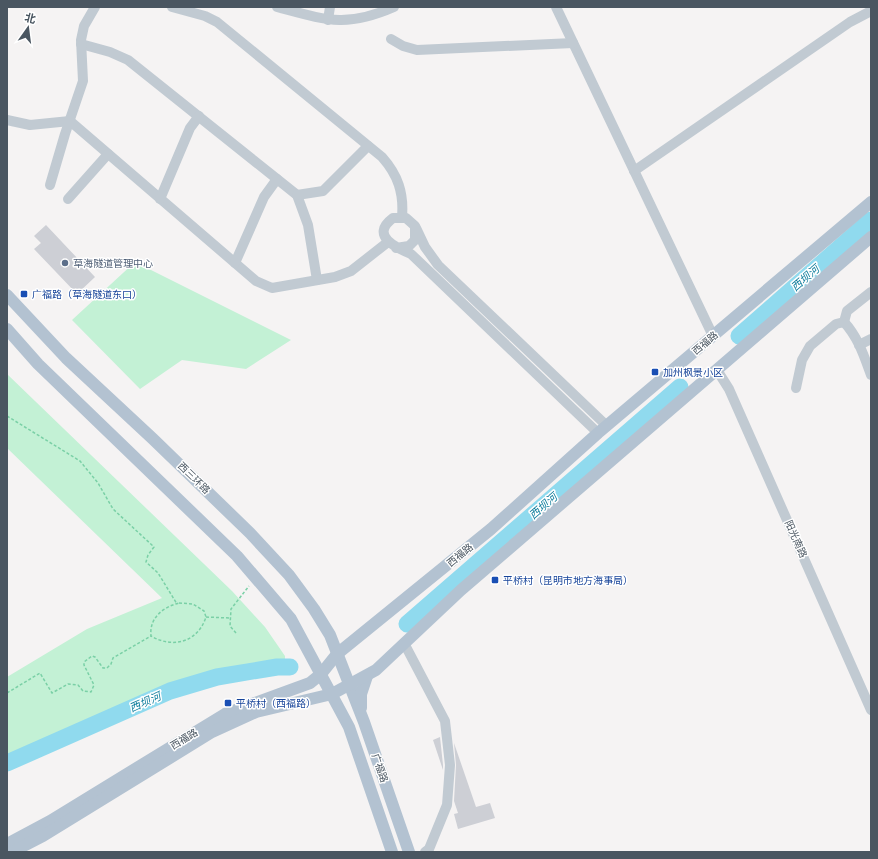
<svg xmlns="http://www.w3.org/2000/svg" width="878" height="859" viewBox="0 0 878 859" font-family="'PT Sans','Noto Sans SC',sans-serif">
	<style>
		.green { fill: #c3f1d5 }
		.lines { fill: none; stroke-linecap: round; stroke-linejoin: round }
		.river { stroke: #90daee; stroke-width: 17 }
		.building { fill: #cdcfd5 }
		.path { stroke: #7ad0a6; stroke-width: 1.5; stroke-dasharray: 3 2; stroke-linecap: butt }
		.minor { stroke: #c1cad2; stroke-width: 10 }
		.major { stroke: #b3c2d1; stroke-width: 12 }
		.service-dot { fill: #5c6f8a; stroke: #fff; stroke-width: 1.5 }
		.transit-dot { fill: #1a4fb4; stroke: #fff; stroke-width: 1.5 }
		.labels { text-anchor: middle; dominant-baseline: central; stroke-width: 3; stroke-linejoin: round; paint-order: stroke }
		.service-label { font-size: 10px; fill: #4e5e75; stroke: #fff; text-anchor: start }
		.transit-label { font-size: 10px; fill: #164399; stroke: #fff; text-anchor: start }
		.street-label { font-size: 10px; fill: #4a5661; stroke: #fff }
		.water-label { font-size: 11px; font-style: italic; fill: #0c7c9b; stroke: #fff }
	</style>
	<rect width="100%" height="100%" fill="#f5f3f3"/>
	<g class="green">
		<path d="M136,261L145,267L291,340L246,369L182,360L140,389L72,320Z"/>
		<path d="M7,374L232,591L265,627L285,656V661L218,670L171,684L7,757V677L87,629L162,598L7,448Z"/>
	</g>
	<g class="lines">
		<g class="river">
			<path d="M739,336L871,220"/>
			<path d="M407,624L680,387"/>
			<path d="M7,763L170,691L217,677L277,667H290"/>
		</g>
	</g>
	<g class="building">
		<path d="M46,225L95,277L77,294L34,249L41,243L34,236Z"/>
		<path d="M440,737L443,765V770L433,740Z"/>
		<path d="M454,743L476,807L490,803L495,818L458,829L454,814L458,813L454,801L456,765Z"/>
	</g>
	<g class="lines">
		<g class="path">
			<path d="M7,416L80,461L98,483L113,509L154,547L148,555L146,562L158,573L177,604"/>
			<path d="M179,603L193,604L204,611L206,617C198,642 173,649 151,636C149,618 163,607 179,603Z"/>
			<path d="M206,617L229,618"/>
			<path d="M236,633L230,626L231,609L249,586"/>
			<path d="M7,693L40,673L52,693L68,684L78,685L83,691L91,692L94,685L84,665V662L92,656L95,657L103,668H107L111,664L113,658L151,636"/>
		</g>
		<g class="minor">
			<path d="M172,7L205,16L217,22L382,157C398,175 404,193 402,217"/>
			<path d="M277,7C326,20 346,28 394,7"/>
			<path d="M556,7L713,336"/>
			<path d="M328,20L330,7"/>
			<path d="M391,39L403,46L417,50L573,43"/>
			<path d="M81,44L110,52L128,60L297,195L308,225L317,280"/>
			<path d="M7,120L30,125L70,121L256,281L272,288L335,277L351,271L388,242"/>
			<path d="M634,171L850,22L871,11"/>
			<path d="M50,185L65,134L83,81L81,40L84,26L95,7"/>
			<path d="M297,195L323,191L368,146"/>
			<path d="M68,199L108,154"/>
			<path d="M160,199L190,128L199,116"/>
			<path d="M416,228L425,247L438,265L607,426"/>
			<path d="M396,248L409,246L415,240V226L406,218H393C369,236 397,248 411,254L598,433"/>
			<path d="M235,263L264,197L277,179"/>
			<path d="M844,322L847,311L871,292"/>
			<path d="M859,345L871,339"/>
			<path d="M717,370L729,389L871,710"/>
			<path d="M796,388L802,360L810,346L836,324L844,322C858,337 864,356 871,375"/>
			<path d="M404,643L445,721L450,765L447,805L429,849L425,852"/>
		</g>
		<g class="major">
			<path d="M7,295L66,358L153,439L250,533L289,575L314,609L330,635L364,722L409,852"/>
			<path d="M7,329L38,364L237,556L291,619L349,727L392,852"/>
			<path d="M361,708V694L367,676"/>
			<path d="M7,844L50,821L225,714L310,683L321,674L337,654L491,529L598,433L871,202"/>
			<path d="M12,852L43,836L212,732L256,712L332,694L376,670L461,590L871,237"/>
		</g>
	</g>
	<circle class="service-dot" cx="65" cy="263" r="4"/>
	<g class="transit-dot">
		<rect x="20" y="290" width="8" height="8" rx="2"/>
		<rect x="651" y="368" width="8" height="8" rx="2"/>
		<rect x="491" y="576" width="8" height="8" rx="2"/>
		<rect x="224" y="699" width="8" height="8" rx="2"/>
	</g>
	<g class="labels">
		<g class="service-label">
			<text x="73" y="263">草海隧道管理中心</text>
		</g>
		<g class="transit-label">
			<text x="32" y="294">广福路（草海隧道东口）</text>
			<text x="663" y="372">加州枫景小区</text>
			<text x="503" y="580">平桥村（昆明市地方海事局）</text>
			<text x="236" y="703">平桥村（西福路）</text>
		</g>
		<g class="street-label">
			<text transform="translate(705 343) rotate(-40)">西福路</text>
			<text transform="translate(194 478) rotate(44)">西三环路</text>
			<text transform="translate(796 539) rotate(66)">阳光南路</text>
			<text transform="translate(460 555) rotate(-39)">西福路</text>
			<text transform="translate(184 739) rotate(-31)">西福路</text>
			<text transform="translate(380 768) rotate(71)">广福路</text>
		</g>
		<g class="water-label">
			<text transform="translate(805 278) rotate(-41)">西坝河</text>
			<text transform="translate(543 506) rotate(-41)">西坝河</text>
			<text transform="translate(145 702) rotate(-24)">西坝河</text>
		</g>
	</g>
	<rect width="878" height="859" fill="none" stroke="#4a5661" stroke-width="16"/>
	<g transform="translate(28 28) rotate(14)" stroke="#ffffff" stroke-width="3" paint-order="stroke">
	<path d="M0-3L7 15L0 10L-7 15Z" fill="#4a5661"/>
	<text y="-6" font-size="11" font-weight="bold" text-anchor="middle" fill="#4a5661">北</text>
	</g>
</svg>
